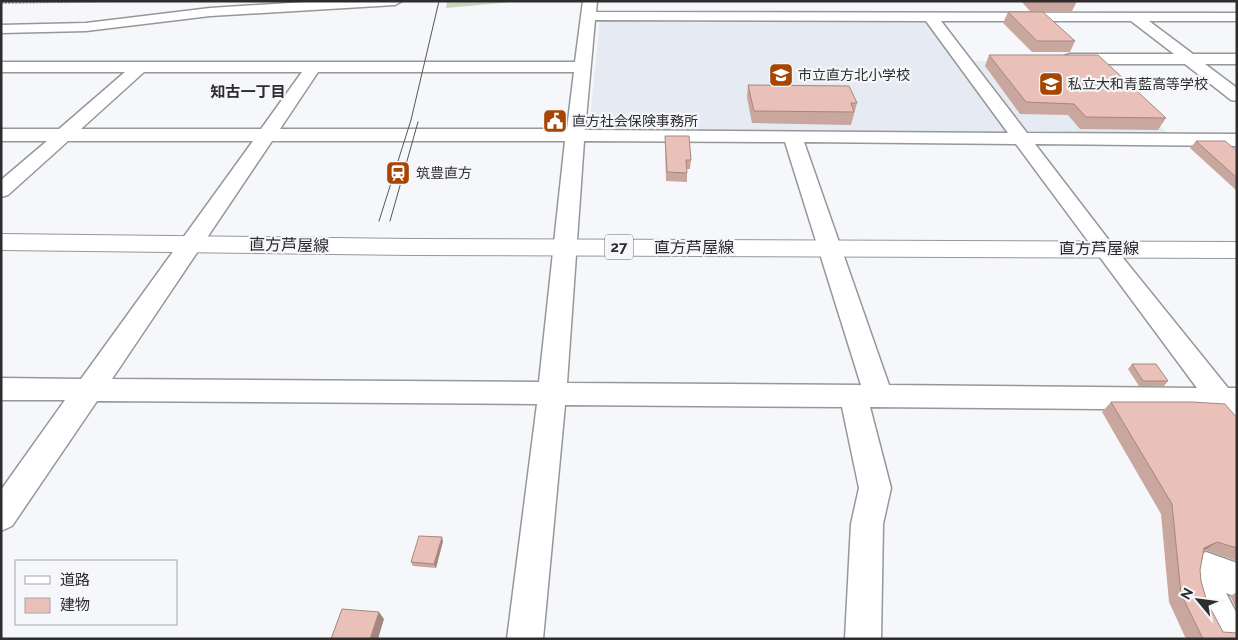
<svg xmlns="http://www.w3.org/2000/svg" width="1238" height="640" viewBox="0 0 1238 640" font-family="Raleway,'Noto Sans JP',sans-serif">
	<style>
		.built { fill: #e5eaf3 }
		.green { fill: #c7d7bb }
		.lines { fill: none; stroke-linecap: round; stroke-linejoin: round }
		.minor-casing { stroke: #959799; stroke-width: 3 }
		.major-casing { stroke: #959799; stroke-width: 2 }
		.path { stroke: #a5a6a8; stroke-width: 2; stroke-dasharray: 2.5 1; stroke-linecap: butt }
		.minor { fill: #fff; fill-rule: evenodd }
		.major { fill: #fff; fill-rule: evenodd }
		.tram { stroke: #555556; stroke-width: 1 }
		.wall { fill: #c9a69e }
		.shaded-wall { fill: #a48781 }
		.building { fill: #eac1b8; stroke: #a48781 }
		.labels { text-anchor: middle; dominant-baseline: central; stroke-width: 4.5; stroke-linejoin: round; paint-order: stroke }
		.far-poi-label { font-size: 14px; fill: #2d2d2e; stroke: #f6f7fa; text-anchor: start }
		.far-neighbourhood-label { font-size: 15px; font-weight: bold; fill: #2d2d2e; stroke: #f6f7fa }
		.shield { fill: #f6f7fa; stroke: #696a6b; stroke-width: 1 }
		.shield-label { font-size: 15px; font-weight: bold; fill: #2d2d2e }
		.street-label { font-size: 16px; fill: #2d2d2e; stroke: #f6f7fa }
	</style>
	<rect width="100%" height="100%" fill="#f6f7fa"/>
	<g class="built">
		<path d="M600,18L928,20L1009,133L589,129Z"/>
		<path d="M973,61L1096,63L1169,135L1027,133Z"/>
	</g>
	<path class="green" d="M447,1H523L446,8Z"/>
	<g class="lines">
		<defs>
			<g id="minor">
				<path d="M321,1H402L395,5L210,16L86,31L1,33V25L86,23L210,8Z"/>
				<path d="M583,1H597L596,12L1237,13V21H1149L1193,54H1237V64H1205L1237,88V101L1231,100L1185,64H1070L1064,62L1062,59L1064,56L1070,54H1174L1131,21H941L1027,133L1237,134V146L1035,144L1111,243L1228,388H1237V431L1227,427L1214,410L870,407L891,488L883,524L881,639H845L851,524L859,488L842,407L565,405L543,639H507L537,404L97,401L12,526L1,531V490L65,400H1V378L81,379L253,141H68L8,195L1,197V180L47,141H1V129H59L125,72H1V62H575ZM595,20L926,21L1008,133L585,130ZM144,72H302L261,129H81ZM318,72H574L567,129H280ZM272,141H565L539,382L112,379ZM584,141L785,142L861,385L567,383ZM804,142L1016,144L1197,388L889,385Z"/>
				<path d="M1206,552L1237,563V597L1226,593L1237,614V639H1211C1197,614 1182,586 1194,557Z"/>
			</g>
			<path id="major" d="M1,234L411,239L1237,242V258L411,255L1,250Z"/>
		</defs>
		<use href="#minor" class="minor-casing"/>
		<use href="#major" class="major-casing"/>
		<path class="path" d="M1,3L115,1"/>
		<use href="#minor" class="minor"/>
		<use href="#major" class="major"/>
		<g class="tram">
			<path d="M379,221L411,120L439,1"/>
			<path d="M390,221L418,122"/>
		</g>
	</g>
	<g class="wall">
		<path d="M1021,1H1077L1072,11H1030Z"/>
		<path d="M1008,12L1075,41L1070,52H1032L1003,23Z"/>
		<path d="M989,55L1166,118L1158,130L1080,129L1068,115L1020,114L985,66Z"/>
		<path d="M748,85L857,103L851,125L752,123L747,97Z"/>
		<path d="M665,136L691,160L690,169H687V182L666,181L665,145Z"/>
		<path d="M1196,141L1237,151V191L1190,148Z"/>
		<path d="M1132,364L1168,381L1164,386H1139L1128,369Z"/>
		<path d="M1111,402L1237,418V561L1205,550L1204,551L1200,570L1201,581L1207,602L1223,632L1237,639H1186L1169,602L1161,514L1102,412Z"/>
		<path d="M443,541L436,568L413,566L411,562Z"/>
		<path d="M1237,592V610L1230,596Z"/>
	</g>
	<g class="shaded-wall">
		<path d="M442,537L443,541L436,568L434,564Z"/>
		<path d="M1217,542L1205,550L1192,556L1204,548Z"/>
		<path d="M379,612L384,619L378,639H370Z"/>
	</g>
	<g class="building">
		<path d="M1008,12H1043L1075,41H1037Z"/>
		<path d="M989,55H1098L1166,118L1086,117L1074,104L1026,102Z"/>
		<path d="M748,85L849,86L857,103H851L854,112L754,111Z"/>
		<path d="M665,136H689L691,160H686L687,173L667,172Z"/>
		<path d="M1196,141H1225L1237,151V178Z"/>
		<path d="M1132,364H1156L1168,381H1143Z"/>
		<path d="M1111,402H1192L1225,404L1237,418V548L1217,542L1204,548L1200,570L1201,581L1207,602L1223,632L1237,633V639H1203L1181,594L1172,504Z"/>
		<path d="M419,536L442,537L434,564L411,562Z"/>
		<path d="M342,609L379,612L370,639H331Z"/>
	</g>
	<defs>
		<symbol id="school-square" viewBox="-11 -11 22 22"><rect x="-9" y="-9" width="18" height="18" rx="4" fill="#a74503" stroke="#f6f7fa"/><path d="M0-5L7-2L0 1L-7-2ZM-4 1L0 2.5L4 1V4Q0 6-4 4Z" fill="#fff"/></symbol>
		<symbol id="civic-square" viewBox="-11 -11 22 22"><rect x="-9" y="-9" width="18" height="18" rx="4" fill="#a74503" stroke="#f6f7fa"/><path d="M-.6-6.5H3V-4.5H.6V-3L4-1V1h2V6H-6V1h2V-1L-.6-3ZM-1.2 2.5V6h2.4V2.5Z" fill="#fff"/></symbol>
		<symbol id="station-square" viewBox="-11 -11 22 22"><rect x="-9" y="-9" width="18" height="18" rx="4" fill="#a74503" stroke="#f6f7fa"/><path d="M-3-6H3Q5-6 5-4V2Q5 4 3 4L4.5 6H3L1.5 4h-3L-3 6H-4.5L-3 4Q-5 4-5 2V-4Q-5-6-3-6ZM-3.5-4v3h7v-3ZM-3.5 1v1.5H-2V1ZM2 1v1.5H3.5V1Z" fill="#fff"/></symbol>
	</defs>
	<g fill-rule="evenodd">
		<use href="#school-square" x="767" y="61" width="28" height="28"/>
		<use href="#school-square" x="1037" y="70" width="28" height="28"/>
		<use href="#civic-square" x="541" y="107" width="28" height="28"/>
		<use href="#station-square" x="384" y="159" width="28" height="28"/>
	</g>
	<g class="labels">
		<g class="far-poi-label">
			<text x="798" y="75">市立直方北小学校</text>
			<text x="1068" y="84">私立大和青藍高等学校</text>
			<text x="572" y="121">直方社会保険事務所</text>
			<text x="416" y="173">筑豊直方</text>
		</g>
		<g class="far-neighbourhood-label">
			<text x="248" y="92">知古一丁目</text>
		</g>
		<rect class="shield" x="605" y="234.5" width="28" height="25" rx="4"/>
		<g class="shield-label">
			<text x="619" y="247">27</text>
		</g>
		<g class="street-label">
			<text transform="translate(289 245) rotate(1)">直方芦屋線</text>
			<text x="694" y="247">直方芦屋線</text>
			<text x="1099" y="248">直方芦屋線</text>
		</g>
	</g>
	<rect width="1238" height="640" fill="none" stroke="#2d2d2e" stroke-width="5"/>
	<rect x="15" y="560" width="162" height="65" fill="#f6f7fa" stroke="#a6a6a8"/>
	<rect x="25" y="576" width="25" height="8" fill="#ffffff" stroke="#a6a6a8"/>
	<text x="60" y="585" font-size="15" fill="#2d2d2e">道路</text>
	<rect x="25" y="598" width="25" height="15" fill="#eac1b8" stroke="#a6a6a8"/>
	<text x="60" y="610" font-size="15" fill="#2d2d2e">建物</text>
	<g transform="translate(1198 600) rotate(299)" stroke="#f6f7fa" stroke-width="4" paint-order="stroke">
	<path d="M0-4L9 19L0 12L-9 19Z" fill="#2d2d2e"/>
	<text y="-8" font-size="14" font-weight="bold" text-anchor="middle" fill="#2d2d2e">N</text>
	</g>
</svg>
